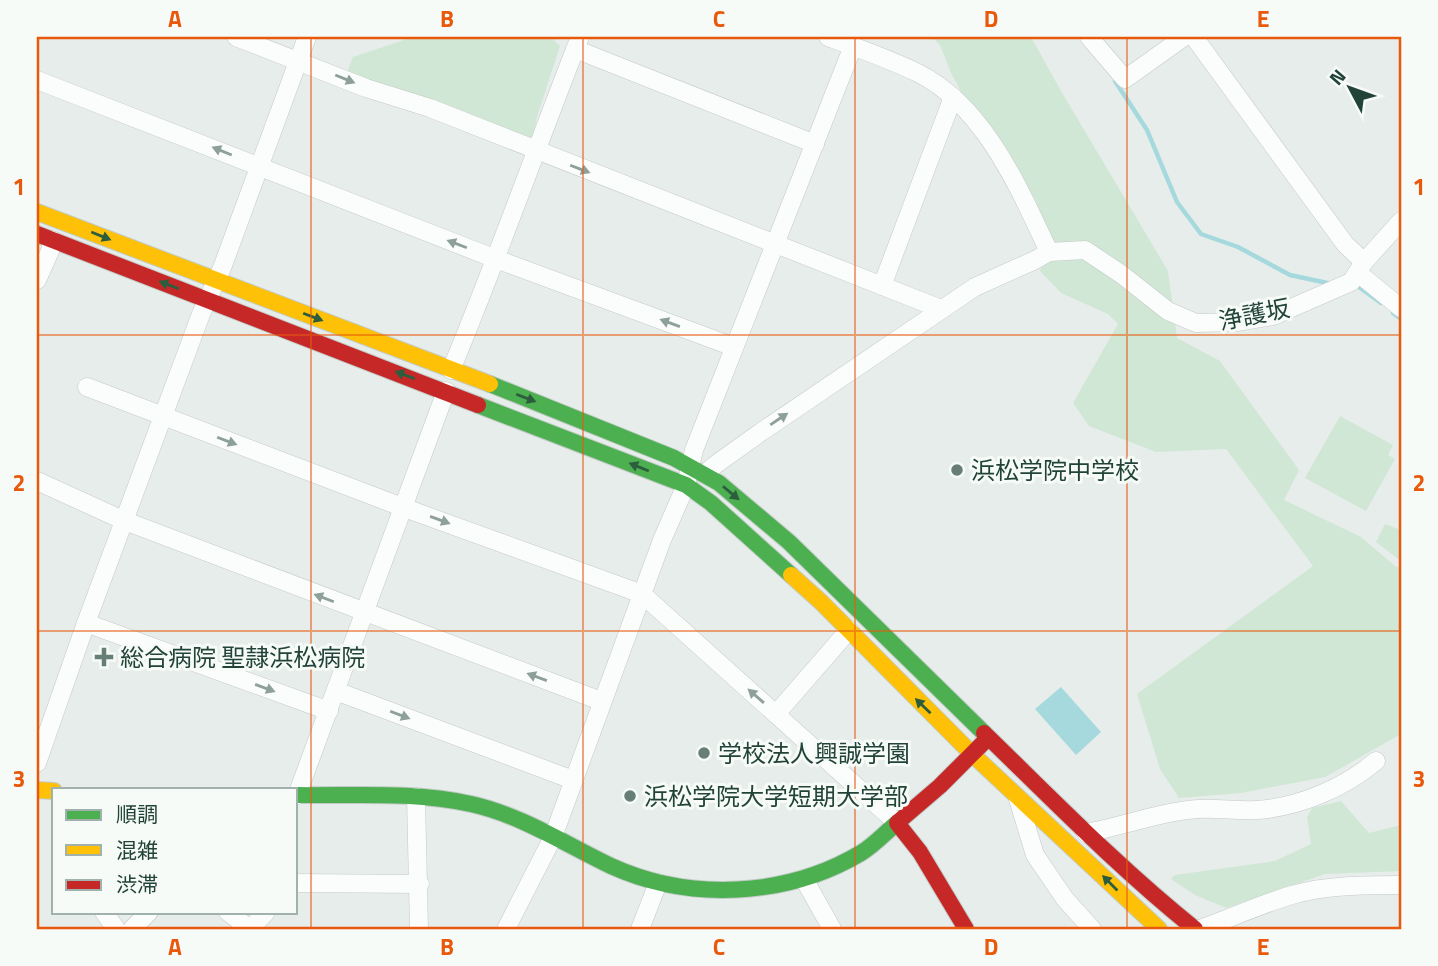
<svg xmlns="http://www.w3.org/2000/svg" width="1438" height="966" viewBox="0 0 1438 966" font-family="'Titillium Web','Noto Sans JP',sans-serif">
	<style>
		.green { fill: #d0e7d5 }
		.water { fill: #a6d9dd }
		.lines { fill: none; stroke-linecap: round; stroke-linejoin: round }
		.stream { stroke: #a6d9dd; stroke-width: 4.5 }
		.street-casing { stroke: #c4cac7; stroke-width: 19 }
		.fast-casing { stroke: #c2cbc7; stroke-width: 18 }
		.slow-casing { stroke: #c2cbc7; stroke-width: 18 }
		.jam-casing { stroke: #c2cbc7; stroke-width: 18 }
		.street { stroke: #fbfcfc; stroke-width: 18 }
		.fast { stroke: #4caf50; stroke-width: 16 }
		.slow { stroke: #ffc107; stroke-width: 16 }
		.jam { stroke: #c62828; stroke-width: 16 }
		.oneway { fill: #8ea09a }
		.oneway2 { fill: #2c5e3e }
		.grid { fill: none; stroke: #e8590c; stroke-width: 2; stroke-opacity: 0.55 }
		.poi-dot { fill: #677e76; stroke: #f6fbf8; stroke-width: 2.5 }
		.labels { text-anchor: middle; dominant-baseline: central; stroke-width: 6; stroke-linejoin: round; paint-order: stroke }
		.street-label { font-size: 24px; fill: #224338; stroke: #f6fbf8 }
		.poi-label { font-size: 24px; fill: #224338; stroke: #f6fbf8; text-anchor: start }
		.neatline { fill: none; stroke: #e8590c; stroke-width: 2.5 }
		.grid-label { font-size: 23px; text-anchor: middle; font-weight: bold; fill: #e8590c }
	</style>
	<rect width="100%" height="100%" fill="#e7edea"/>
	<g class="green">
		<path d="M406,37H551L560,46L537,117L531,146L347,73L353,57L407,39Z"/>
		<path d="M932,37H1031L1061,91L1168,271L1177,338L1220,361L1299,470L1284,500L1361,537L1395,566L1401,568V734L1325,777L1241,793L1179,798L1160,769L1137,694L1313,566L1226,449L1156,452L1089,426L1073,403L1118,324L1108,314L1061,293L1040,271L1050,238L1035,199L1009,158L969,106L951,73L940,45Z"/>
		<path d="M1340,416L1393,445L1388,455L1395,459L1366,511L1305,478Z"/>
		<path d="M1385,524L1401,530V561L1376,542Z"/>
		<path d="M1341,801L1369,833L1401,825V871L1325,874L1226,908L1195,895L1171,879L1175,875L1275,861L1311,844L1307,817L1312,808Z"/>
	</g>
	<path class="water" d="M1061,687L1101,732L1076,755L1035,709Z"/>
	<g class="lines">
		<g class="stream">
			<path d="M1115,81L1147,130L1177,202L1201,234L1238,247L1290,275L1332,284"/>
			<path d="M1359,287L1381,303"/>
			<path d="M1393,313L1401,319"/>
		</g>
		<defs>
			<g id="street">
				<path d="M236,37L366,88L430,108L941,309"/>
				<path d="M828,37C858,48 889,59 918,73C984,106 1019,188 1049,252"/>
				<path d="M1089,37L1125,79L1184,37"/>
				<path d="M1194,37L1345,244L1364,262"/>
				<path d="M575,49L815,144"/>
				<path d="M37,80L496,259L734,347"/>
				<path d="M1049,252L1085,250L1121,274L1168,311L1196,323L1238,322L1273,316L1351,282L1364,262L1401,221"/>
				<path d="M1358,273L1401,308"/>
				<path d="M37,280L50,251L52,240"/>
				<path d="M882,286L953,97"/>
				<path d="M451,370C497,260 536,148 580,37"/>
				<path d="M87,387L402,507L642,594L897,823"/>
				<path d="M705,474L715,465L761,432L975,287L1035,260L1049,252"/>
				<path d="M37,481L125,521L601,701"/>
				<path d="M86,623L329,711"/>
				<path d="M336,691L573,780"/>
				<path d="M776,714L849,630"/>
				<path d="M37,763L86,623L201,314L222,268L307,37"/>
				<path d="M297,795L446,391"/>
				<path d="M416,797L419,929"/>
				<path d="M1018,799L1035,855L1065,899L1092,929"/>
				<path d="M1086,833C1124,826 1159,812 1198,809C1218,808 1238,811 1257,810C1299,807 1344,788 1376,761"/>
				<path d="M804,879L832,929"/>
				<path d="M296,883L420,884"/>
				<path d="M104,912L116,929"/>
				<path d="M228,912L250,929"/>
				<path d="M132,929L149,912"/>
				<path d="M250,929L266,912"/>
				<path d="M506,929L553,837L662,540L686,485L694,450L853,46"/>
				<path d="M640,929L658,883"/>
				<path d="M1200,929C1231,918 1261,904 1292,895C1327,885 1365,885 1401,885"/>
			</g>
			<g id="fast">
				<path d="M490,384L674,458L719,483L789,542L984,733"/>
				<path d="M478,405L686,485L711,503L791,575"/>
				<path d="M296,795C353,796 414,791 471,804C521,815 565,844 611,866C690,902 787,897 861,853C874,845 886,832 898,822"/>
			</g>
			<g id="slow">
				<path d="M37,212L490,384"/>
				<path d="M791,575L821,602L972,754L1159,929"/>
				<path d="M37,790L54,791"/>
			</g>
			<g id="jam">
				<path d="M37,234L478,405"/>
				<path d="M984,733C1053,800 1120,869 1195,929"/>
				<path d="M898,822L940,786L984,742"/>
				<path d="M897,823L920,852L966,929"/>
			</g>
		</defs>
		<use href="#street" class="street-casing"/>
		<use href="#fast" class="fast-casing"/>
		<use href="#slow" class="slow-casing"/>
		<use href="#jam" class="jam-casing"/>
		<use href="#street" class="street"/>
		<use href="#fast" class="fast"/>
		<use href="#slow" class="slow"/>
		<use href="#jam" class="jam"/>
	</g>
	<defs><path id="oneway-solid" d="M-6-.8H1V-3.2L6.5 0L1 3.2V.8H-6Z" transform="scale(1.75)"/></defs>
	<g class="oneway">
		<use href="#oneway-solid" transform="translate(345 79) rotate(22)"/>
		<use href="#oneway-solid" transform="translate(222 151) rotate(-158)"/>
		<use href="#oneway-solid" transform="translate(580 169) rotate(21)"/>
		<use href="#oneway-solid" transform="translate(457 244) rotate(-159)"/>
		<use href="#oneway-solid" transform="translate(670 323) rotate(-160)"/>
		<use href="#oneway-solid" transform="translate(779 419) rotate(-34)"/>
		<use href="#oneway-solid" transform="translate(227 441) rotate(21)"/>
		<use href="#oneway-solid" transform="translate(440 520) rotate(20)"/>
		<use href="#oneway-solid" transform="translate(324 598) rotate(-159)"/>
		<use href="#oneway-solid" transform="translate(537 677) rotate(-160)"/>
		<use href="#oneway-solid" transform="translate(265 688) rotate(20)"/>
		<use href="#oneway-solid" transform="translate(756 696) rotate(-139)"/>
		<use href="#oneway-solid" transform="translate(400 715) rotate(21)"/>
	</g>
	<g class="oneway2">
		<use href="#oneway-solid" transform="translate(101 236) rotate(22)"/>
		<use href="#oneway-solid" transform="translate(169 285) rotate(-159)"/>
		<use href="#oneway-solid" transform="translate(313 317) rotate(21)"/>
		<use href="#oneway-solid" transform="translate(405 375) rotate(-159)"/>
		<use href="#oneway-solid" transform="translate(526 398) rotate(21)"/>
		<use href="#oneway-solid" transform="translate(639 467) rotate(-158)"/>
		<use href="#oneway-solid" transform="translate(731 493) rotate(40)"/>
		<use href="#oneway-solid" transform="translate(923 706) rotate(-136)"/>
		<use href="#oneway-solid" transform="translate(1110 883) rotate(-135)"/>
	</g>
	<path class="grid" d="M311,37V929M583,37V929M855,37V929M1127,37V929M37,335H1401M37,631H1401"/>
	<g class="poi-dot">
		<circle cx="957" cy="470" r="7"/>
		<path d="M100.5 646.5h7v7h7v7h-7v7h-7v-7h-7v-7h7z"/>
		<circle cx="704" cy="753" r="7"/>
		<circle cx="630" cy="796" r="7"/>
	</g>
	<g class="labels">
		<g class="street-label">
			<text transform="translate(1254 314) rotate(-11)">浄護坂</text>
		</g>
		<g class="poi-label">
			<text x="971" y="470">浜松学院中学校</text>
			<text x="120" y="657">総合病院 聖隷浜松病院</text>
			<text x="718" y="753">学校法人興誠学園</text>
			<text x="644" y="796">浜松学院大学短期大学部</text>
		</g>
	</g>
	<rect width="1438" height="966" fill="none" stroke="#f6fbf8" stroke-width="77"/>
	<rect x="52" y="788" width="245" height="126" fill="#f6fbf8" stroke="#a1b1ab" stroke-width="2"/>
	<rect x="66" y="810" width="35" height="10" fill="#4caf50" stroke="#a1b1ab" stroke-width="2"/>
	<text x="116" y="822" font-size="21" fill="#224338">順調</text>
	<rect x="66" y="845" width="35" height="10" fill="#ffc107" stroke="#a1b1ab" stroke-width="2"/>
	<text x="116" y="858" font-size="21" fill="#224338">混雑</text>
	<rect x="66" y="880" width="35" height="10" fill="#c62828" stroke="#a1b1ab" stroke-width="2"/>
	<text x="116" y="892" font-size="21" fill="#224338">渋滞</text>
	<g transform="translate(1350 88) rotate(311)" stroke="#f6fbf8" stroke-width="5" paint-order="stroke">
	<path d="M0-5L12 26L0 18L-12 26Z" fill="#224338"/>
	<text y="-10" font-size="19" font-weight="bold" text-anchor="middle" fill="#224338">N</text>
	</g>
	<rect x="38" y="38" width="1362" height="890" class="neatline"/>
	<g class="grid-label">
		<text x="175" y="27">A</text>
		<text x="447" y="27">B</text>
		<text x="719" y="27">C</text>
		<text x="991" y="27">D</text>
		<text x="1263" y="27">E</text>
		<text x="19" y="195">1</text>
		<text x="1419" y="195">1</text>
		<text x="19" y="491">2</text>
		<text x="1419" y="491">2</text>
		<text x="19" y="787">3</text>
		<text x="1419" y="787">3</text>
		<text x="175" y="955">A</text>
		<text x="447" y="955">B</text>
		<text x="719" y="955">C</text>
		<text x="991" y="955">D</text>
		<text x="1263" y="955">E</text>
	</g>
</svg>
